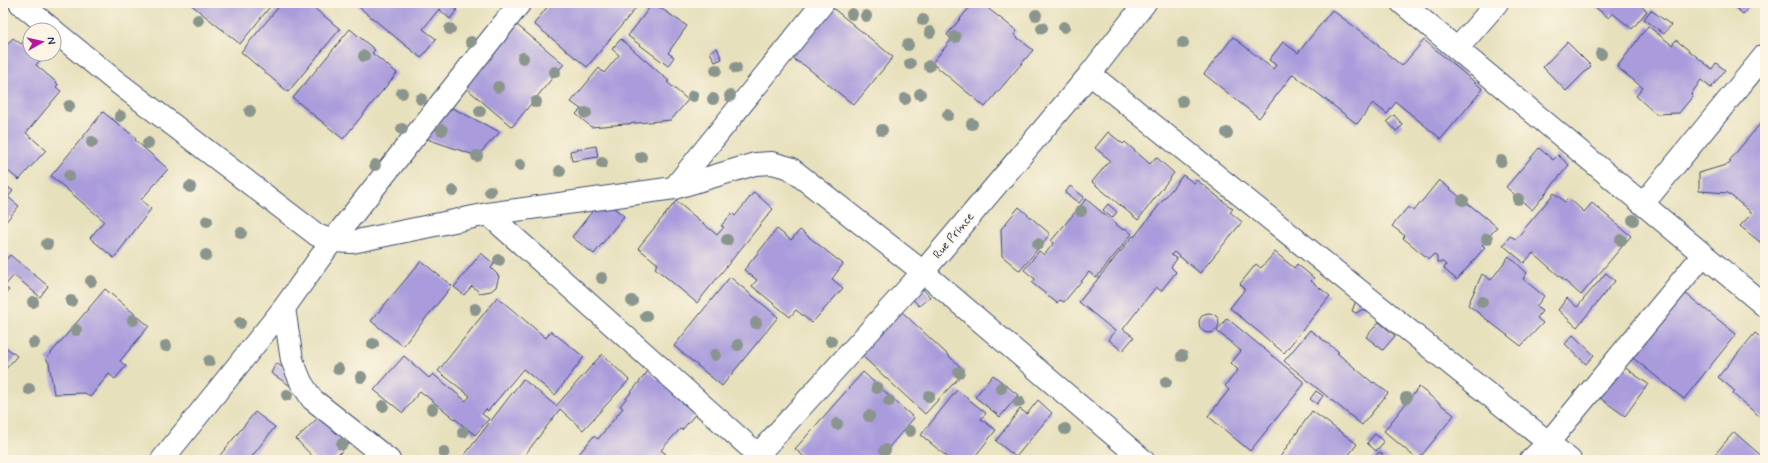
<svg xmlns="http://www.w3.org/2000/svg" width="1768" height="463" viewBox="0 0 1768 463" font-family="Mynerve,sans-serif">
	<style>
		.building { fill: #a99bdc }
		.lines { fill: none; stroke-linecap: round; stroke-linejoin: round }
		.street-casing { stroke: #3a4a6c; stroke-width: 24 }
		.secondary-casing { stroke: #3a4a6c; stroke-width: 24 }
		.street { stroke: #fff; stroke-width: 22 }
		.secondary { stroke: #fff; stroke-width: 22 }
		.tree { fill: #89958d }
		.labels { text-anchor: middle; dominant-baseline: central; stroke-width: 3.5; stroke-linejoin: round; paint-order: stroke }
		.street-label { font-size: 12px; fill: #1b2f5e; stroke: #fcf5e5 }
	</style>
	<rect width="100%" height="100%" fill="#fcf5e5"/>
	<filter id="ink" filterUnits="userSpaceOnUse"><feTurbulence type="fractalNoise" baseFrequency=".025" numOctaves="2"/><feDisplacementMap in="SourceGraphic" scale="8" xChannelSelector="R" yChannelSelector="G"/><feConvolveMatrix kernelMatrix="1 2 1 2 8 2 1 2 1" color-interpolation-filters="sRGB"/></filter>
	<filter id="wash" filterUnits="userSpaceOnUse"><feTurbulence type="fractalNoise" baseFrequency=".012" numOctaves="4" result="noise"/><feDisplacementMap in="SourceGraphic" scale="16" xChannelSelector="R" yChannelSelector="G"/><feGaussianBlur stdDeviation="0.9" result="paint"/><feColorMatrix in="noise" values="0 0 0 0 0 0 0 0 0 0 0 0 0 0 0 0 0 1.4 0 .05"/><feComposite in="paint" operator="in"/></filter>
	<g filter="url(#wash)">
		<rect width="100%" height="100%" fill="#e7e0bc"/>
		<g id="blocks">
			<g class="building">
				<path d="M189,3H273L240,44Z"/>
				<path d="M282,3H308L340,29L288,92L241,52Z"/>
				<path d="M354,3H448L457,10L450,19L439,9L423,29L436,39L421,58Z"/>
				<path d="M550,3H640L587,67L534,24Z"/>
				<path d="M653,3L687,26L668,53L674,57L668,66L628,36Z"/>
				<path d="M973,3H981L1017,31L1014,35L1033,50L985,107L932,63L952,39L947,35Z"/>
				<path d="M1590,3H1637L1647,11L1632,29L1612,13L1609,18Z"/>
				<path d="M1730,3H1753L1743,14Z"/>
				<path d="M829,5L893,57L854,105L804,65L796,61L791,54Z"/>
				<path d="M1332,10L1379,45L1378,46L1402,66L1424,40L1483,89L1441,139L1396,102L1387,114L1373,103L1357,124L1293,74L1259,118L1204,74L1233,37L1273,69L1276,65L1269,60L1283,42L1298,53Z"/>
				<path d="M1651,10L1671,25L1664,34L1644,19Z"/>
				<path d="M517,25L564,64L512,127L465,87Z"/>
				<path d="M1648,26L1672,45L1676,40L1712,69L1716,63L1725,70L1711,88L1701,80L1691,94L1693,96L1679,113L1656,114L1636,96L1643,88L1617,67Z"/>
				<path d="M350,29L375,50L372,53L397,73L343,139L293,98Z"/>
				<path d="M29,35L30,54H45L36,65L56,82L58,85L56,87L61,91L26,133L46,150L19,180L3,167V43L6,46L13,38L21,44Z"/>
				<path d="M621,39L669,81L667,82L688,100L671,120L591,127L576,114L581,109L571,102L599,68L604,73L619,55L612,49Z"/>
				<path d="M1567,42L1591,66L1566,91L1543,67Z"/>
				<path d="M717,48L722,59L715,62L710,52Z"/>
				<path d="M446,105L500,132L477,156L415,135Z"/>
				<path d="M103,112L136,138L135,140L168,169L141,200L151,209L114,258L90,238L104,221L51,176Z"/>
				<path d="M1394,115L1403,125L1396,131L1387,121Z"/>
				<path d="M1765,118V236L1760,242L1740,226L1752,213L1728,193L1699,191V173L1729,164L1731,162L1729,161Z"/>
				<path d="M1108,132L1123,144L1125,142L1150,164L1156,157L1174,173L1138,220L1092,182L1110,160L1095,148Z"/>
				<path d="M596,146L598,157L572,161L570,151Z"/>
				<path d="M1539,148L1553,160L1558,155L1569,165L1532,210L1506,187Z"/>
				<path d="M1183,175L1194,183L1197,180L1233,209L1230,212L1242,222L1200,273L1174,252L1171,255L1177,259L1171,267L1176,272L1161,291L1156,287L1123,329L1134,337L1122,351L1108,339L1115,331L1079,302L1133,236L1134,237Z"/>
				<path d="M1439,180L1497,227L1482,245L1485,247L1457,280L1444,269L1446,265L1443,262H1437V257L1434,254L1429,259L1403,238L1405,236L1392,226L1408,207L1414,211Z"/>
				<path d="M3,183L13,191L8,197L19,206L3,225Z"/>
				<path d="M1070,186L1084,197L1079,203L1065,193Z"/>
				<path d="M754,192L773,209L697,303L655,268L658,264L638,248L676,201L717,235L724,227L721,226L732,213L735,216Z"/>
				<path d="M1554,193L1565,202L1569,198L1584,212L1592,203L1631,236L1581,295L1533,253L1524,263L1503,245L1510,236L1516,239Z"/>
				<path d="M602,199L624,216L594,254L572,237Z"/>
				<path d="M1086,199L1123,230L1125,228L1132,234L1096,278L1089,272L1064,302L1060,300L1057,303L1032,283L1035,279L1024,270L1039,251L1044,255L1054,243L1051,241Z"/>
				<path d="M1108,204L1117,212L1112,218L1103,210Z"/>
				<path d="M1019,207L1050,234L1020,271L1002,256L1001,229Z"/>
				<path d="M777,229L791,240L800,230L843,264L832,279L843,288L812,323L796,310L790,317L752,286L757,280L744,270Z"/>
				<path d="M1275,252L1294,268L1297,264L1314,278L1311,281L1330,296L1284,353L1230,308L1245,289L1240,284L1256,264L1261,268Z"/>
				<path d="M481,253L494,264L491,268L499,276L496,287L491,291L480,293L472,286L464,295L454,287Z"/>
				<path d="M10,255L48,286L40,297L14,275L4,287L9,290L3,297V263Z"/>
				<path d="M1509,256L1527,273L1523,279L1544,296L1536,307L1542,311L1537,318L1543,323L1521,346L1468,305L1482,274L1491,280Z"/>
				<path d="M421,261L452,286L403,346L371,321Z"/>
				<path d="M1606,273L1615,281L1577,327L1558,310L1567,298L1577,307Z"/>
				<path d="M730,277L778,317L722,386L674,346Z"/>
				<path d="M919,285L930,297L919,306L909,295Z"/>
				<path d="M105,289L149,326L120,361L126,366L115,379L109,374L90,397L85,393L54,394L49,363L46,359Z"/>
				<path d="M1680,289L1736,334L1684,399L1628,354Z"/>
				<path d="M497,297L546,338L551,331L584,357L555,395L523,369L488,411L486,409L482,414L489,419L475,435L420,391L403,413L374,390L404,356L429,378L433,374L466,401L470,396L438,371Z"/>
				<path d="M1357,298L1369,306L1356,313L1352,311Z"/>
				<path d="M900,310L965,371L925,414L859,353Z"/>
				<circle cx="1209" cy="323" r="10"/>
				<path d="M1227,318L1305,383L1250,451L1208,416L1229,390L1225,386L1238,370L1231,363L1241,351L1217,331Z"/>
				<path d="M1379,322L1395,336L1383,350L1366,337Z"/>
				<path d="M1310,330L1339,352L1337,353L1373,383L1374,382L1388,393L1362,425L1284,361Z"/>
				<path d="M1755,333L1765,341V421L1733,394L1735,391L1718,377Z"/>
				<path d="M1573,335L1594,355L1586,364L1565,344Z"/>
				<path d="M3,345L17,356L3,372Z"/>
				<path d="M602,354L629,380L583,430L560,409L521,460H468L463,457L523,379L556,406Z"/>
				<path d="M1617,362L1648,384L1625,416L1594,394Z"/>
				<path d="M276,363L298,378L292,387L271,373Z"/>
				<path d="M648,371L698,411L682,430L680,429L661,450L666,454L661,460H577L575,459L593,437L594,436L598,439L623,408L620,406Z"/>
				<path d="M863,372L914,418L878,460H808L795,449Z"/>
				<path d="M993,375L1018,395L1000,417L975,397Z"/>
				<path d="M1419,387L1454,415L1418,460L1384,431Z"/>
				<path d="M957,390L986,413L981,419L996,430L972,460H951L921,435Z"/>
				<path d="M1316,391L1323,396L1317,404L1310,399Z"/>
				<path d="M1038,400L1052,413L1016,457L996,441L1020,409L1027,414Z"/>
				<path d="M1312,411L1357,444L1345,460H1284L1280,457Z"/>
				<path d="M255,412L275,427L249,460H218L217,459Z"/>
				<path d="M324,412L352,441L333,460H316L296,439Z"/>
				<path d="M1734,432L1765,459V460H1710Z"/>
				<path d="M1375,434L1384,442L1376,451L1367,443Z"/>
				<path d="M1379,452L1389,460H1372Z"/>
			</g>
		</g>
	</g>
	<g filter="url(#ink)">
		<use href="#blocks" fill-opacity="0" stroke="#3a4a6c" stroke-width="1"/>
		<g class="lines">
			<defs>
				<g id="street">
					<path d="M1402,3L1765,306"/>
					<path d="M1457,49L1497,3"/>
					<path d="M1090,74L1570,460"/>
					<path d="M674,188L823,3"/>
					<path d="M1643,204L1765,55"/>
					<path d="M488,214L764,460"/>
					<path d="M284,308L292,360L301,382L312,399L389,460"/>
					<path d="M162,460L284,308L332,241L520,3"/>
					<path d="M753,460L923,272L1090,74L1145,3"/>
					<path d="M1531,460L1548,443L1703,255"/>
				</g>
				<g id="secondary">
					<path d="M20,3L53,30"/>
					<path d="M54,31L113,79L317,235L332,241L352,242L488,214L674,188L755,164L772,163L790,168L923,272L1143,460"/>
				</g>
			</defs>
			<use href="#street" class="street-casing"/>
			<use href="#secondary" class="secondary-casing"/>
			<use href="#street" class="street"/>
			<use href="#secondary" class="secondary"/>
		</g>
		<g class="tree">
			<circle cx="852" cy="14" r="6"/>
			<circle cx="1036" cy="15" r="6"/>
			<circle cx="866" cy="16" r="6"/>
			<circle cx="198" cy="20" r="6"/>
			<circle cx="923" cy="20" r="6"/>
			<circle cx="1064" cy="27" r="6"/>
			<circle cx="1042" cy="28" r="6"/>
			<circle cx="450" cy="29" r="6"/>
			<circle cx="930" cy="32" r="6"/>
			<circle cx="955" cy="37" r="6"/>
			<circle cx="471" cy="42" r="6"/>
			<circle cx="1183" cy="43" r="6"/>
			<circle cx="908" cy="45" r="6"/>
			<circle cx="1601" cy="54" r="6"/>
			<circle cx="364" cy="56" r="6"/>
			<circle cx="523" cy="58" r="6"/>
			<circle cx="910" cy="64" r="6"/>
			<circle cx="929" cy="66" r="6"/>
			<circle cx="736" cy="68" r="6"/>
			<circle cx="716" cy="70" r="6"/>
			<circle cx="555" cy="72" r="6"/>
			<circle cx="498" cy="87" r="6"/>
			<circle cx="402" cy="93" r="6"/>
			<circle cx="920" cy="94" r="6"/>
			<circle cx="693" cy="96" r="6"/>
			<circle cx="730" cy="96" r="6"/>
			<circle cx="421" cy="99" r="6"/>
			<circle cx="713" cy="99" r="6"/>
			<circle cx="905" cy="99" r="6"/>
			<circle cx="1182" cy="101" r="6"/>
			<circle cx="536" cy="102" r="6"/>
			<circle cx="69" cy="106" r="6"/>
			<circle cx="250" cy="111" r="6"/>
			<circle cx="480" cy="111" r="6"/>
			<circle cx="586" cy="113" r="6"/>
			<circle cx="948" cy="115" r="6"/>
			<circle cx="120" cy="116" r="6"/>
			<circle cx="972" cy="124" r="6"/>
			<circle cx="402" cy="129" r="6"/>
			<circle cx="442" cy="130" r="6"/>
			<circle cx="882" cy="130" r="6"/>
			<circle cx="1227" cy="133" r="6"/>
			<circle cx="92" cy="142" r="6"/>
			<circle cx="148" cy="143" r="6"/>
			<circle cx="477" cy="156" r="6"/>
			<circle cx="641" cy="157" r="6"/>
			<circle cx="1501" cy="161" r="6"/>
			<circle cx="602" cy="163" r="6"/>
			<circle cx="375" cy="165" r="6"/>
			<circle cx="520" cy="165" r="6"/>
			<circle cx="560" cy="171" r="6"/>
			<circle cx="69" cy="176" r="6"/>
			<circle cx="190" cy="187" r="6"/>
			<circle cx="453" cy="191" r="6"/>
			<circle cx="490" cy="191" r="6"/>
			<circle cx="1518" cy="199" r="6"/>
			<circle cx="1463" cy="200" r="6"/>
			<circle cx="1081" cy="211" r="6"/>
			<circle cx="1633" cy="220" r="6"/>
			<circle cx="207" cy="221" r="6"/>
			<circle cx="241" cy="233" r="6"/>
			<circle cx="1487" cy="239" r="6"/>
			<circle cx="727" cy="240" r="6"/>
			<circle cx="1621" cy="240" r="6"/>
			<circle cx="47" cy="244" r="6"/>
			<circle cx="1038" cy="244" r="6"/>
			<circle cx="206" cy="255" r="6"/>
			<circle cx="499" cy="260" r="6"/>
			<circle cx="602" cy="278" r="6"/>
			<circle cx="91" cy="281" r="6"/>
			<circle cx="71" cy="301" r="6"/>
			<circle cx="632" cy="301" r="6"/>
			<circle cx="33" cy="302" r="6"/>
			<circle cx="1482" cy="302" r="6"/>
			<circle cx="475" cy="309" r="6"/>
			<circle cx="646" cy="316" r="6"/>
			<circle cx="133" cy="320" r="6"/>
			<circle cx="240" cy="323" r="6"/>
			<circle cx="756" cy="323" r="6"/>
			<circle cx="76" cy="330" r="6"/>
			<circle cx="831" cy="341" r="6"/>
			<circle cx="34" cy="343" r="6"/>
			<circle cx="373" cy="344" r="6"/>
			<circle cx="738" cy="345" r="6"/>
			<circle cx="166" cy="346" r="6"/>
			<circle cx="715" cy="355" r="6"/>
			<circle cx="1182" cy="356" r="6"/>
			<circle cx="209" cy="361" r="6"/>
			<circle cx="338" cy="369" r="6"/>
			<circle cx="959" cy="372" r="6"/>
			<circle cx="361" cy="377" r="6"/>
			<circle cx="1166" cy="382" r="6"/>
			<circle cx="877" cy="388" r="6"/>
			<circle cx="1001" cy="388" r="6"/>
			<circle cx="29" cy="389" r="6"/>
			<circle cx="287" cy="395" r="6"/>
			<circle cx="929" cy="396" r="6"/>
			<circle cx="1406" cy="398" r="6"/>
			<circle cx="889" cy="401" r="6"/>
			<circle cx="1019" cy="402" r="6"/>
			<circle cx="383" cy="406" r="6"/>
			<circle cx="432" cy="409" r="6"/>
			<circle cx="869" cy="416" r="6"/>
			<circle cx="837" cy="424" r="6"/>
			<circle cx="1065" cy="429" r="6"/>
			<circle cx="910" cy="431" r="6"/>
			<circle cx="463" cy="432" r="6"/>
			<circle cx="342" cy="444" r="6"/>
			<circle cx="885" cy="450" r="6"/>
			<circle cx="444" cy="452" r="6"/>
		</g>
	</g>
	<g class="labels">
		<g class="street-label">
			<text transform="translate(954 236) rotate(-50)">Rue Prince</text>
		</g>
	</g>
	<rect width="1768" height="463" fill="none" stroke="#fcf5e5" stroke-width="16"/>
	<g transform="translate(42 42) rotate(82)"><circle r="19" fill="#fcf5e5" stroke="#a2a6af"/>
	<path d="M0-3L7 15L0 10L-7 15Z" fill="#b5179e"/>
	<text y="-6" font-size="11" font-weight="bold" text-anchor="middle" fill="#1b2f5e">N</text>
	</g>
</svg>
